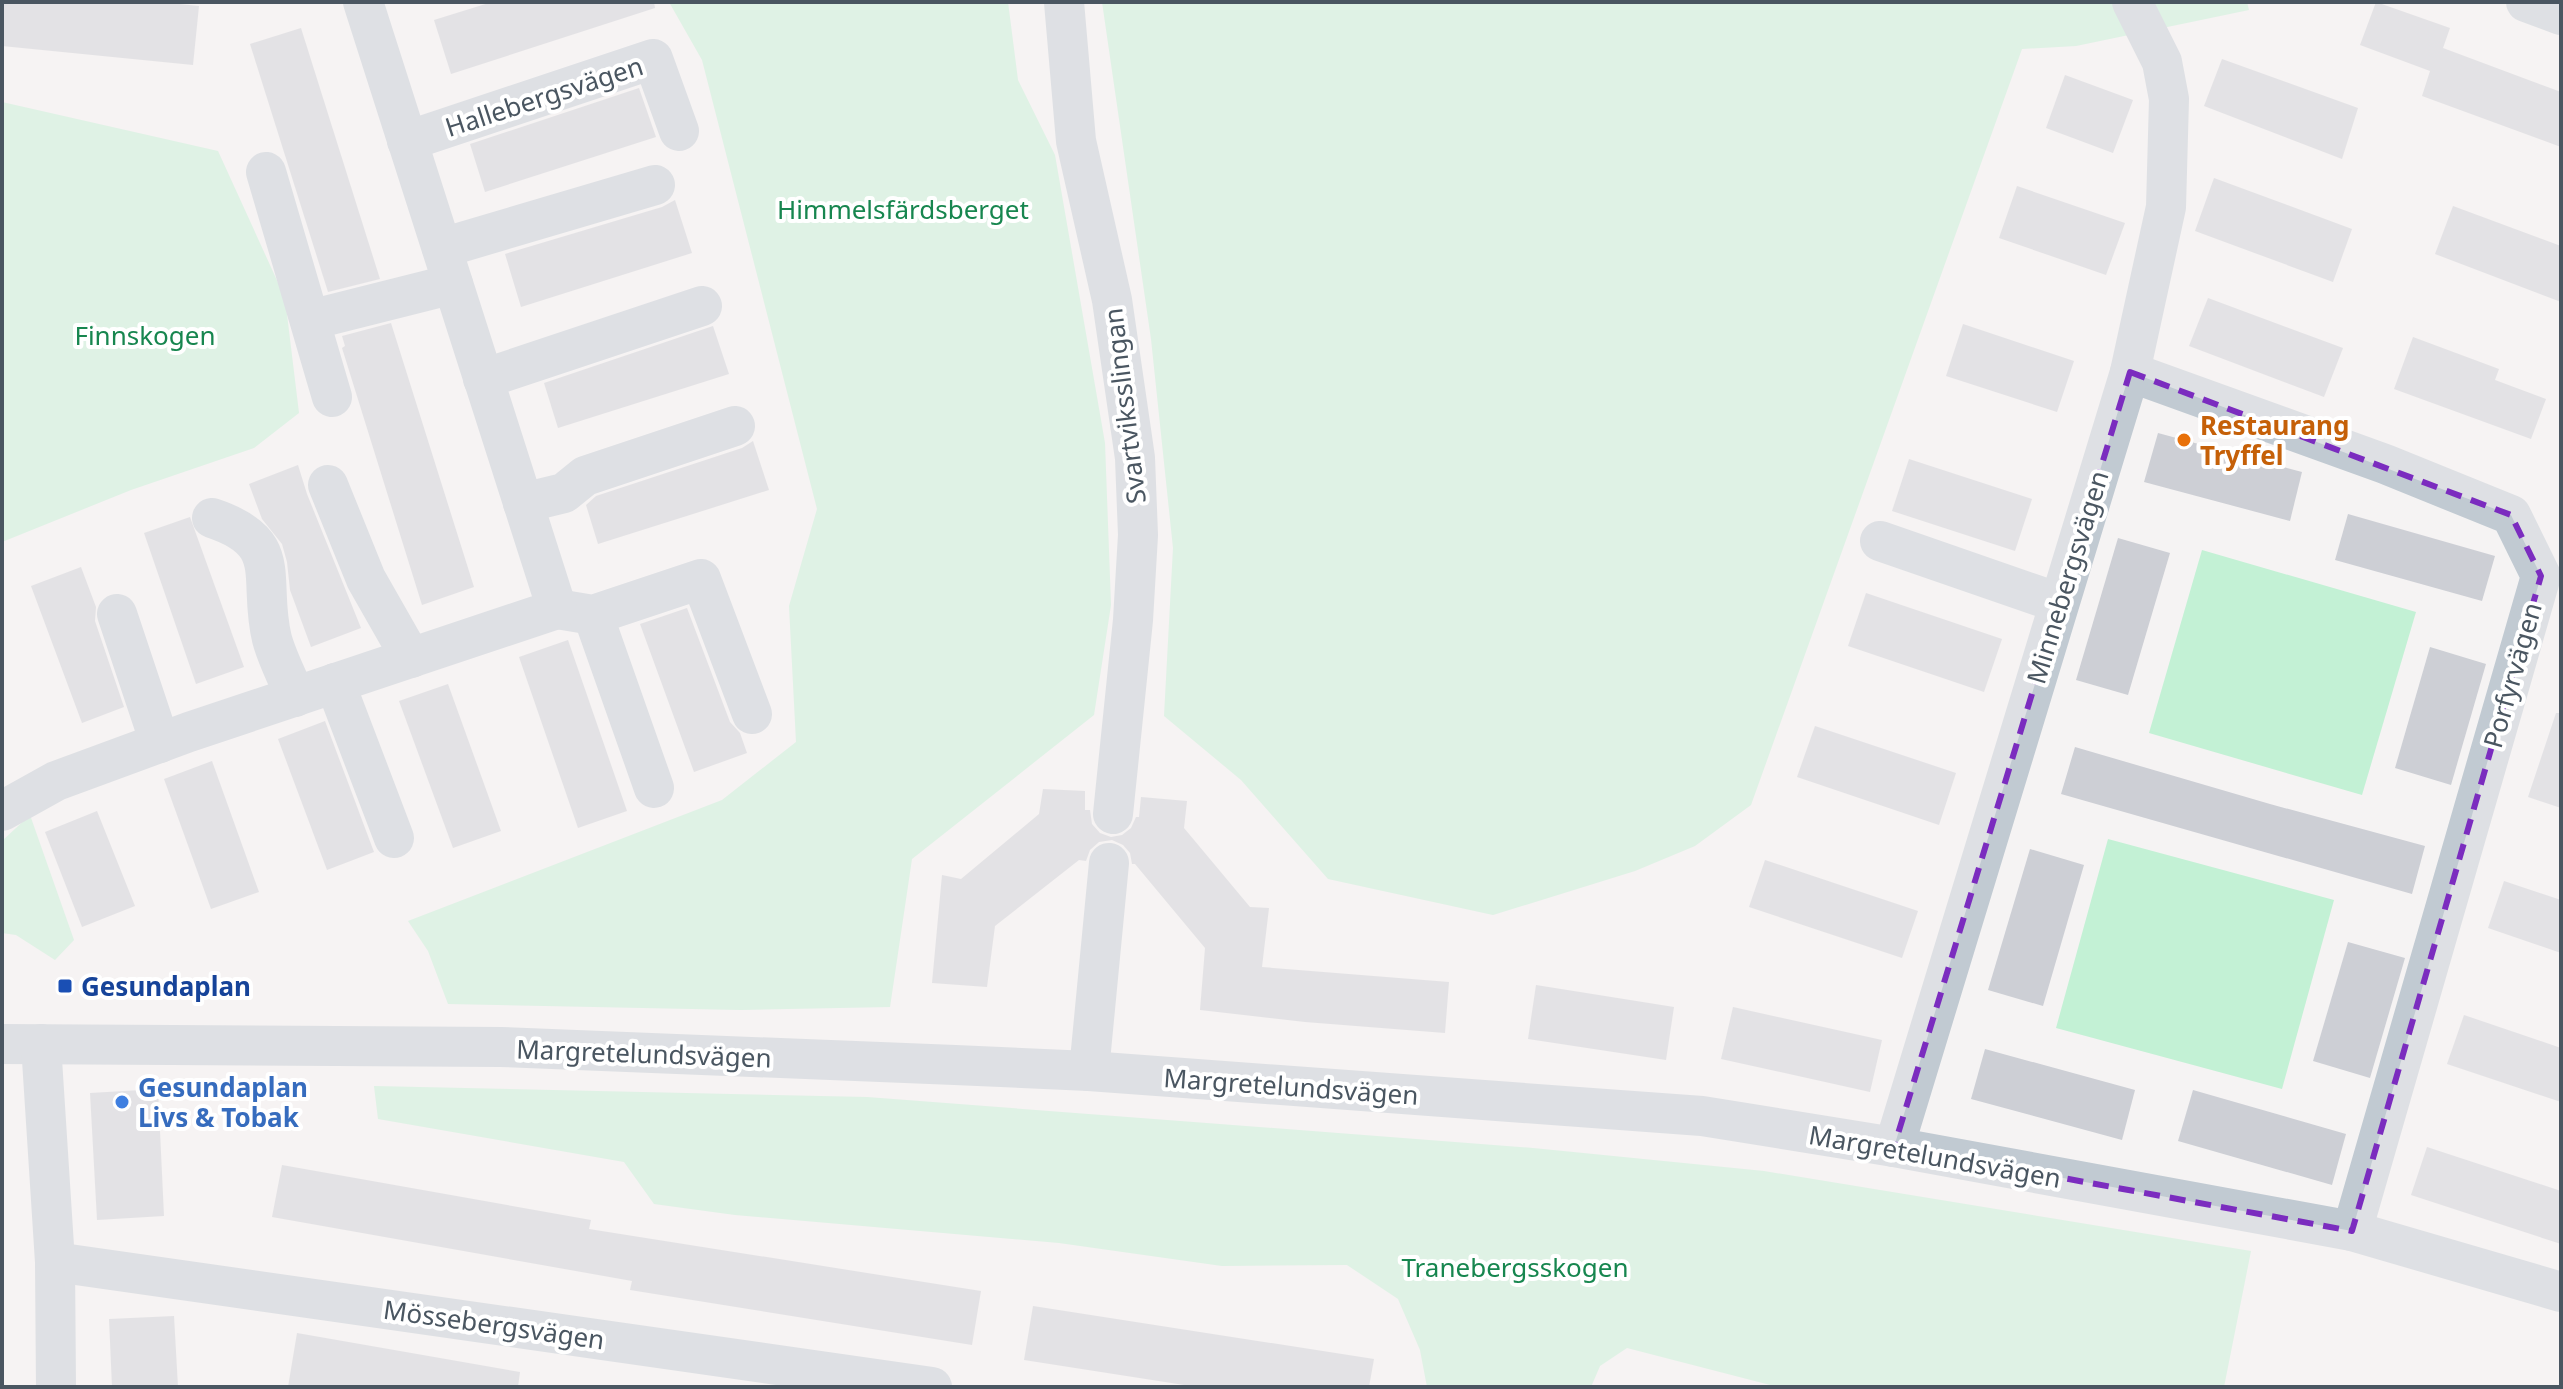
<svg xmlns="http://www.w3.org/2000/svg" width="2563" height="1389" viewBox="0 0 2563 1389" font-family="'Noto Sans',sans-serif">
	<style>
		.green { fill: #c3f1d5 }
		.building { fill: #cdcfd5 }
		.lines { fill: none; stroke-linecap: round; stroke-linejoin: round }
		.street { stroke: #c1cad2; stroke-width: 40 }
		.marked { fill: none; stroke: #7b2cbf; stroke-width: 6; stroke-dasharray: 16 10; stroke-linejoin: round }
		.food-dot { fill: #e8710a; stroke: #fff; stroke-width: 3 }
		.transit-dot { fill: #1a4fb4; stroke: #fff; stroke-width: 3 }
		.shop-dot { fill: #3f7fe0; stroke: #fff; stroke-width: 3 }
		.labels { text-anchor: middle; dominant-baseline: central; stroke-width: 8; stroke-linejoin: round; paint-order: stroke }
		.street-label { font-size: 26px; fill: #4a5661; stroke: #fff }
		.park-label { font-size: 26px; fill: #17864f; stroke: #fff }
		.food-label { font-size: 26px; font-weight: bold; fill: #c56008; stroke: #fff; text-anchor: start }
		.transit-label { font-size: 26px; font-weight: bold; fill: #164399; stroke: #fff; text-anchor: start }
		.shop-label { font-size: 26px; font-weight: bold; fill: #366cbe; stroke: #fff; text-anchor: start }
	</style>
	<rect width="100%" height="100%" fill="#f5f3f3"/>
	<g class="green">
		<path d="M669,2H1008L1018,80L1055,155L1105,443L1111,605L1094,715L912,859L890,1007L741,1010L448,1004L428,951L408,921L722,800L796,742L789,606L817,509L702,60Z"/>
		<path d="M1102,2H2247L2249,10L2076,46L2022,49L1751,805L1695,846L1635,871L1493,915L1328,879L1241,780L1164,716L1173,548L1151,339Z"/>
		<path d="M2,102L218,151L285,298L299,413L254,448L131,490L2,542Z"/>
		<path d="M2202,550L2416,612L2362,795L2149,733Z"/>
		<path d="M30,815L74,940L55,960L16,935L2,933V841Z"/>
		<path d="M2108,839L2334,900L2282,1089L2056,1028Z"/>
		<path d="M374,1086L867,1097L1533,1148L1764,1171L2251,1251L2224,1387H1778L1627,1348L1600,1366L1591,1387H1427L1420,1350L1398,1299L1347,1265L1222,1266L1059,1243L735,1215L654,1204L624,1162L378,1119Z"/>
	</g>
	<g class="building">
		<path d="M2,2H160L199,6L193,65L2,46Z"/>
		<path d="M492,2H654L655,8L451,74L434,20Z"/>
		<path d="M2376,2L2450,28L2443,48L2561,92V147L2422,96L2430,71L2360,45Z"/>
		<path d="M301,28L380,279L328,292L250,44Z"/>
		<path d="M2222,59L2358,108L2342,159L2204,106Z"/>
		<path d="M2065,75L2133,100L2113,153L2046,128Z"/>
		<path d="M639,88L656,137L485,192L470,144Z"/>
		<path d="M2214,178L2352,229L2333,282L2195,231Z"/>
		<path d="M2017,186L2125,223L2106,275L1999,238Z"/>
		<path d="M675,200L692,253L521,307L505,254L662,207Z"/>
		<path d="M2453,206L2561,246V302L2435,254Z"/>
		<path d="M2208,298L2343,348L2324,397L2189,346Z"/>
		<path d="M391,323L474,587L422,605L342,348L345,346L342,336Z"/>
		<path d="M1963,324L2074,361L2057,412L1946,376Z"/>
		<path d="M713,326L729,374L558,428L544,383Z"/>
		<path d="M2413,337L2499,369L2495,380L2546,399L2531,439L2394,389Z"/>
		<path d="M2158,433L2302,472L2290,521L2144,482Z"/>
		<path d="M753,441L769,490L598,544L586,505L596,496L742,448Z"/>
		<path d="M1909,459L2032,499L2015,551L1892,511Z"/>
		<path d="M298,465L307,494L361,628L311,647L290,590L287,562L282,544L262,519L249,484Z"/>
		<path d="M2348,514L2495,556L2482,601L2335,560Z"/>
		<path d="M190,517L244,667L196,684L144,533Z"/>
		<path d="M2118,538L2170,553L2128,695L2076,680Z"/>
		<path d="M81,567L96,607L95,621L124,707L82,723L31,586Z"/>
		<path d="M1866,593L2002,639L1984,692L1848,646Z"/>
		<path d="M687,608L730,722L740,733L747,753L694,772L640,624Z"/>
		<path d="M568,640L627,811L578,828L519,657Z"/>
		<path d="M2430,647L2486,664L2451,785L2395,768Z"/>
		<path d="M448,684L501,831L453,848L399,701Z"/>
		<path d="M2556,713H2561V808L2528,797Z"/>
		<path d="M325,721L374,852L327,870L278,739Z"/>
		<path d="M1815,726L1956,773L1939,825L1797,777Z"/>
		<path d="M2075,747L2270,804L2425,846L2412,894L2061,794Z"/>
		<path d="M212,761L259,892L211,909L164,779Z"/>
		<path d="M1043,789L1085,791V810H1090L1092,824L1100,833L1111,837L1122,835L1131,828L1136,817H1139L1141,797L1187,801L1184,828L1250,907L1269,908L1262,967L1449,982L1445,1033L1305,1022L1200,1010L1205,948L1135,864H1132L1130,853L1123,845L1112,840L1099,842L1090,850L1086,861L1079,860L995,926L987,987L932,983L942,875L961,879L1039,814Z"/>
		<path d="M97,811L135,906L82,927L45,832Z"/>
		<path d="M2030,849L2084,865L2043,1006L1988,990Z"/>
		<path d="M1765,860L1918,911L1902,958L1749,907Z"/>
		<path d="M2504,881L2561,900V953L2488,928Z"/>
		<path d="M2348,942L2405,958L2370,1078L2313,1061Z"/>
		<path d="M1536,985L1674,1007L1666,1060L1528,1039Z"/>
		<path d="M1733,1007L1882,1040L1870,1092L1721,1059Z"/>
		<path d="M2464,1015L2561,1048V1102L2447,1064Z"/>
		<path d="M1985,1049L2135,1090L2122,1140L1971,1099Z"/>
		<path d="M158,1089L164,1216L97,1220L90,1093Z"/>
		<path d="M2193,1090L2346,1134L2332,1185L2178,1141Z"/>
		<path d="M2427,1147L2561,1191V1244L2411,1195Z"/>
		<path d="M282,1165L591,1220L589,1229L981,1291L972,1345L630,1290L632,1281L272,1217Z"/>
		<path d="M1033,1306L1374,1359L1369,1387H1197L1024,1360Z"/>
		<path d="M174,1316L178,1387H112L109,1319Z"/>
		<path d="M297,1333L520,1372L518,1387H288Z"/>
	</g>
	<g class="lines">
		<g class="street">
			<path d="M1064,2L1076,141L1112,300L1135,458L1138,535L1133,620L1113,814"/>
			<path d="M2526,2L2561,15"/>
			<path d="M407,141L653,59L679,131"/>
			<path d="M266,172L332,397"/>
			<path d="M442,248L655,185"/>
			<path d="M310,320L453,284"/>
			<path d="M2130,372L2385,464L2511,515L2541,576L2352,1231"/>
			<path d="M483,379L702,306"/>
			<path d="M328,485L366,579L411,658"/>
			<path d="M523,503L564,493L585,476L735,426"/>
			<path d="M212,518C287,543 257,578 272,639C277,658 288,678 295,697"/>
			<path d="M1880,541L2059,603"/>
			<path d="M557,609L593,615L701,579L752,714"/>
			<path d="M117,614L160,743"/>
			<path d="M593,615L654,788"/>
			<path d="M335,683L394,838"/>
			<path d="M2,811L56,781L189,732L557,609L363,2"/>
			<path d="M2,1044L501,1047L955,1065L1089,1071L1702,1116L1894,1147L2352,1231L2561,1292"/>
			<path d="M41,1044L55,1262L56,1387"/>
			<path d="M1089,1071L1109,863"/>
			<path d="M1894,1147L2130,372L2166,207L2169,99L2162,62L2132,2"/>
			<path d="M55,1262L932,1387"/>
		</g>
	</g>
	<path d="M0 0H2563V1389H0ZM2130,372L2511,515L2541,576L2352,1231L1894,1147Z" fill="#f5f3f3" fill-opacity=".55" fill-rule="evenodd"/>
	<path class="marked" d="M2130,372L2511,515L2541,576L2352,1231L1894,1147Z"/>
	<circle class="food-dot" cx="2184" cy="440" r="8"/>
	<rect class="transit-dot" x="57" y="978" width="16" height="16" rx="4"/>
	<circle class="shop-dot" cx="122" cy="1102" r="8"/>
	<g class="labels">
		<g class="street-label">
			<text transform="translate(544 96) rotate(-18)">Hallebergsvägen</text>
			<text transform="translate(1124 406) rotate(-97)">Svartviksslingan</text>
			<text transform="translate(2067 577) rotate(-73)">Minnebergsvägen</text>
			<text transform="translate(2512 675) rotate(-74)">Porfyrvägen</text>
			<text transform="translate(644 1053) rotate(2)">Margretelundsvägen</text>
			<text transform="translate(1291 1086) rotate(4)">Margretelundsvägen</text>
			<text transform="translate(1935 1156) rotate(10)">Margretelundsvägen</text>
			<text transform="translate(494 1324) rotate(8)">Mössebergsvägen</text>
		</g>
		<g class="park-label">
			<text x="903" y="209">Himmelsfärdsberget</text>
			<text x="145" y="335">Finnskogen</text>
			<text x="1515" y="1267">Tranebergsskogen</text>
		</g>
		<g class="food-label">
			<text x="2200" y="425">Restaurang<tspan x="2200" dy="30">Tryffel</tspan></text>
		</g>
		<g class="transit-label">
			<text x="81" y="986">Gesundaplan</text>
		</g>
		<g class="shop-label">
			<text x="138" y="1087">Gesundaplan<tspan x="138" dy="30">Livs &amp; Tobak</tspan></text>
		</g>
	</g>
	<rect width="2563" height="1389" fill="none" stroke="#4a5661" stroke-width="8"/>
</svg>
